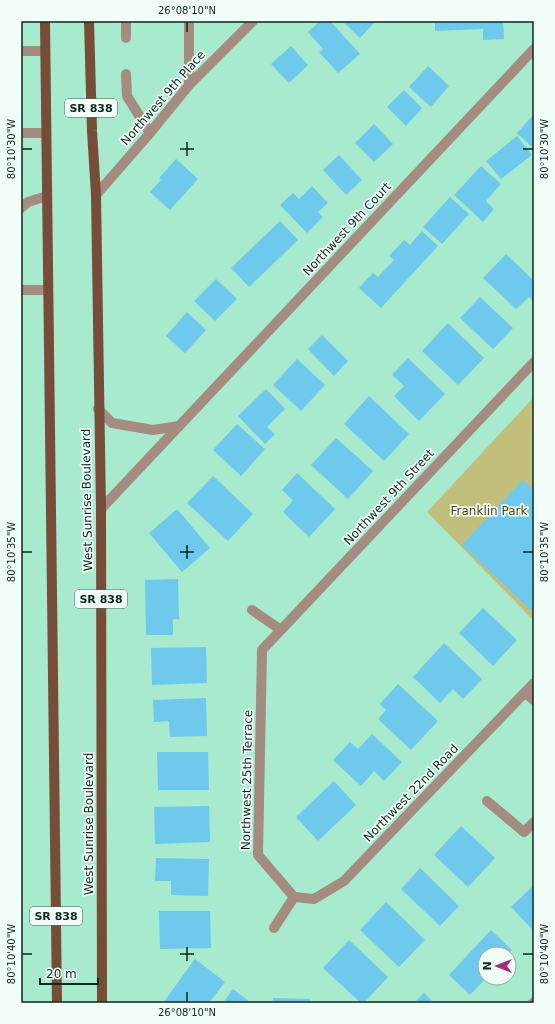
<svg xmlns="http://www.w3.org/2000/svg" width="555" height="1024" viewBox="0 0 555 1024" font-family="'DejaVu Sans',sans-serif">
	<style>
		.green { fill: #c1bf7b }
		.building { fill: #6fc9ed }
		.lines { fill: none; stroke-linecap: round; stroke-linejoin: round }
		.lane { stroke: #a58c80; stroke-width: 10 }
		.street { stroke: #a58c80; stroke-width: 10 }
		.primary { stroke: #774c38; stroke-width: 10 }
		.ticks { fill: none; stroke: #0d281e; stroke-width: 1.5 }
		.labels { text-anchor: middle; dominant-baseline: central; stroke-width: 3.5; stroke-linejoin: round; paint-order: stroke }
		.shield { fill: #f1fef8; stroke: #51685f; stroke-width: 1 }
		.shield-label { font-size: 11px; font-weight: bold; fill: #0d281e }
		.street-label { font-size: 12px; fill: #0d281e; stroke: #f1fef8 }
		.park-label { font-size: 12px; fill: #4b4709; stroke: #f1fef8 }
		.neatline { fill: none; stroke: #0d281e; stroke-width: 1.5 }
		.ticks-label { font-size: 10px; text-anchor: middle; fill: #0d281e }
	</style>
	<rect width="100%" height="100%" fill="#a7eace"/>
	<path class="green" d="M534,397V621L427,512Z"/>
	<g class="building">
		<path d="M320,21H330L360,54L338,73L319,52L323,49L308,32Z"/>
		<path d="M342,21H376L360,38Z"/>
		<path d="M435,21H503L504,39L483,40V29L435,31Z"/>
		<path d="M291,46L308,65L289,83L271,64Z"/>
		<path d="M428,66L449,86L431,107L409,87Z"/>
		<path d="M404,90L422,108L406,126L387,107Z"/>
		<path d="M534,114V149L517,133Z"/>
		<path d="M374,124L393,144L374,162L355,143Z"/>
		<path d="M517,136L532,155L501,179L486,161Z"/>
		<path d="M339,155L362,180L346,195L323,170Z"/>
		<path d="M176,159L198,179L170,210L150,192L161,180L159,178Z"/>
		<path d="M481,166L501,184L486,201L494,209L483,222L454,195Z"/>
		<path d="M312,186L328,203L318,212L323,217L307,233L280,205L293,193L299,199Z"/>
		<path d="M450,197L469,214L442,244L423,227Z"/>
		<path d="M280,221L298,240L249,287L231,268Z"/>
		<path d="M422,231L438,246L381,308L359,288L373,273L378,277L394,260L389,256L404,240L410,245Z"/>
		<path d="M506,254L534,281V302L529,297L516,309L483,278Z"/>
		<path d="M216,279L237,299L215,321L194,301Z"/>
		<path d="M480,297L513,328L493,349L460,318Z"/>
		<path d="M187,312L206,330L185,353L166,336Z"/>
		<path d="M448,323L484,358L458,385L422,351Z"/>
		<path d="M322,335L348,361L334,376L308,349Z"/>
		<path d="M408,358L445,394L419,421L394,396L404,386L392,375Z"/>
		<path d="M297,359L325,385L301,411L273,385Z"/>
		<path d="M266,389L285,409L267,427L275,434L265,444L238,416Z"/>
		<path d="M369,396L409,434L384,461L344,424Z"/>
		<path d="M237,424L265,449L241,476L213,450Z"/>
		<path d="M336,438L373,471L348,499L311,465Z"/>
		<path d="M297,473L335,509L309,537L283,512L293,500L282,490Z"/>
		<path d="M213,476L253,514L228,541L187,503Z"/>
		<path d="M523,480L534,491V613L462,545Z"/>
		<path d="M177,509L210,548L182,572L149,533Z"/>
		<path d="M178,579L179,619H173V635H146L145,580Z"/>
		<path d="M483,608L517,640L493,666L459,633Z"/>
		<path d="M444,643L482,679L463,699L453,689L440,703L413,677Z"/>
		<path d="M206,647L207,683L152,685L151,648Z"/>
		<path d="M398,684L438,721L411,750L378,719L386,710L380,704Z"/>
		<path d="M206,698L207,736L170,737L169,721L154,722L153,700Z"/>
		<path d="M372,734L402,762L384,781L374,771L361,786L333,760L350,742L358,749Z"/>
		<path d="M157,752H208L209,790H158Z"/>
		<path d="M334,781L356,805L318,841L296,817Z"/>
		<path d="M209,806L210,842L155,844L154,807Z"/>
		<path d="M461,826L495,858L468,887L434,855Z"/>
		<path d="M156,858L209,859L208,896L171,895V881H155Z"/>
		<path d="M420,868L459,906L440,926L401,889Z"/>
		<path d="M534,885V928L532,929L511,907Z"/>
		<path d="M386,902L425,940L399,967L360,930Z"/>
		<path d="M159,911H210L211,948L160,949Z"/>
		<path d="M491,930L512,950L508,954H485V978H486L470,995L449,975Z"/>
		<path d="M349,940L388,977L364,1003H361L323,968Z"/>
		<path d="M195,959L225,982L209,1003H163Z"/>
		<path d="M233,989L251,1003H223Z"/>
		<path d="M424,993L434,1003H414Z"/>
		<path d="M273,998L310,999V1003H272Z"/>
	</g>
	<g class="lines">
		<g class="lane">
			<path d="M126,21V38"/>
			<path d="M189,21V85"/>
			<path d="M21,51H45"/>
			<path d="M126,74L127,96L150,133"/>
			<path d="M21,133H46"/>
			<path d="M21,208L28,202L47,196"/>
			<path d="M21,290H48"/>
			<path d="M525,693L534,700"/>
			<path d="M487,801L524,832L534,822"/>
		</g>
		<g class="street">
			<path d="M96,195L150,133L189,85L253,21"/>
			<path d="M98,409L112,423L153,430L179,426"/>
			<path d="M101,509L534,49"/>
			<path d="M252,610L281,630"/>
			<path d="M294,897L258,855L262,650L534,362"/>
			<path d="M294,897L314,899L344,881L534,683"/>
			<path d="M274,928L294,897"/>
			<path d="M533,1003L534,1002"/>
		</g>
		<g class="primary">
			<path d="M45,21L57,1003"/>
			<path d="M89,21L92,131L96,195L101,509L102,1003"/>
		</g>
	</g>
	<path class="ticks" d="M187,22V32M187,142V156M22,149H32M180,149H194M523,149H533M187,545V559M22,552H32M180,552H194M523,552H533M187,947V961M22,954H32M180,954H194M523,954H533M187,992V1002"/>
	<g class="labels">
		<g class="shield">
			<rect x="65" y="99" width="52" height="18" rx="3"/>
			<rect x="75" y="590" width="52" height="18" rx="3"/>
			<rect x="30" y="907" width="52" height="18" rx="3"/>
		</g>
		<g class="shield-label">
			<text x="91" y="108">SR 838</text>
			<text x="101" y="599">SR 838</text>
			<text x="56" y="916">SR 838</text>
		</g>
		<g class="street-label">
			<text transform="translate(163 98) rotate(-49)">Northwest 9th Place</text>
			<text transform="translate(347 229) rotate(-47)">Northwest 9th Court</text>
			<text transform="translate(389 497) rotate(-47)">Northwest 9th Street</text>
			<text transform="translate(87 500) rotate(-91)">West Sunrise Boulevard</text>
			<text transform="translate(247 780) rotate(-89)">Northwest 25th Terrace</text>
			<text transform="translate(411 793) rotate(-46)">Northwest 22nd Road</text>
			<text transform="translate(89 824) rotate(-90)">West Sunrise Boulevard</text>
		</g>
		<g class="park-label">
			<text x="489" y="511">Franklin Park</text>
		</g>
	</g>
	<rect width="555" height="1024" fill="none" stroke="#f1fef8" stroke-width="44"/>
	<g transform="translate(497 966) rotate(270)"><circle r="19" fill="#f1fef8" stroke="#96a8a1"/>
	<path d="M0-3L7 15L0 10L-7 15Z" fill="#a72979"/>
	<text y="-6" font-size="11" font-weight="bold" text-anchor="middle" fill="#0d281e">N</text>
	</g>
	<path d="M40 978v6h58v-6" fill="none" stroke="#0d281e" stroke-width="2"/>
	<text x="46" y="978" font-size="12" fill="#0d281e" stroke="#f1fef8" stroke-width="3" paint-order="stroke">20 m</text>
	<rect x="22" y="22" width="511" height="980" class="neatline"/>
	<g class="ticks-label">
		<text x="187" y="14">26°08'10"N</text>
		<text transform="translate(544 149) rotate(-90)" y="4">80°10'30"W</text>
		<text transform="translate(11 149) rotate(-90)" y="4">80°10'30"W</text>
		<text transform="translate(544 552) rotate(-90)" y="4">80°10'35"W</text>
		<text transform="translate(11 552) rotate(-90)" y="4">80°10'35"W</text>
		<text transform="translate(544 954) rotate(-90)" y="4">80°10'40"W</text>
		<text transform="translate(11 954) rotate(-90)" y="4">80°10'40"W</text>
		<text x="187" y="1016">26°08'10"N</text>
	</g>
</svg>
